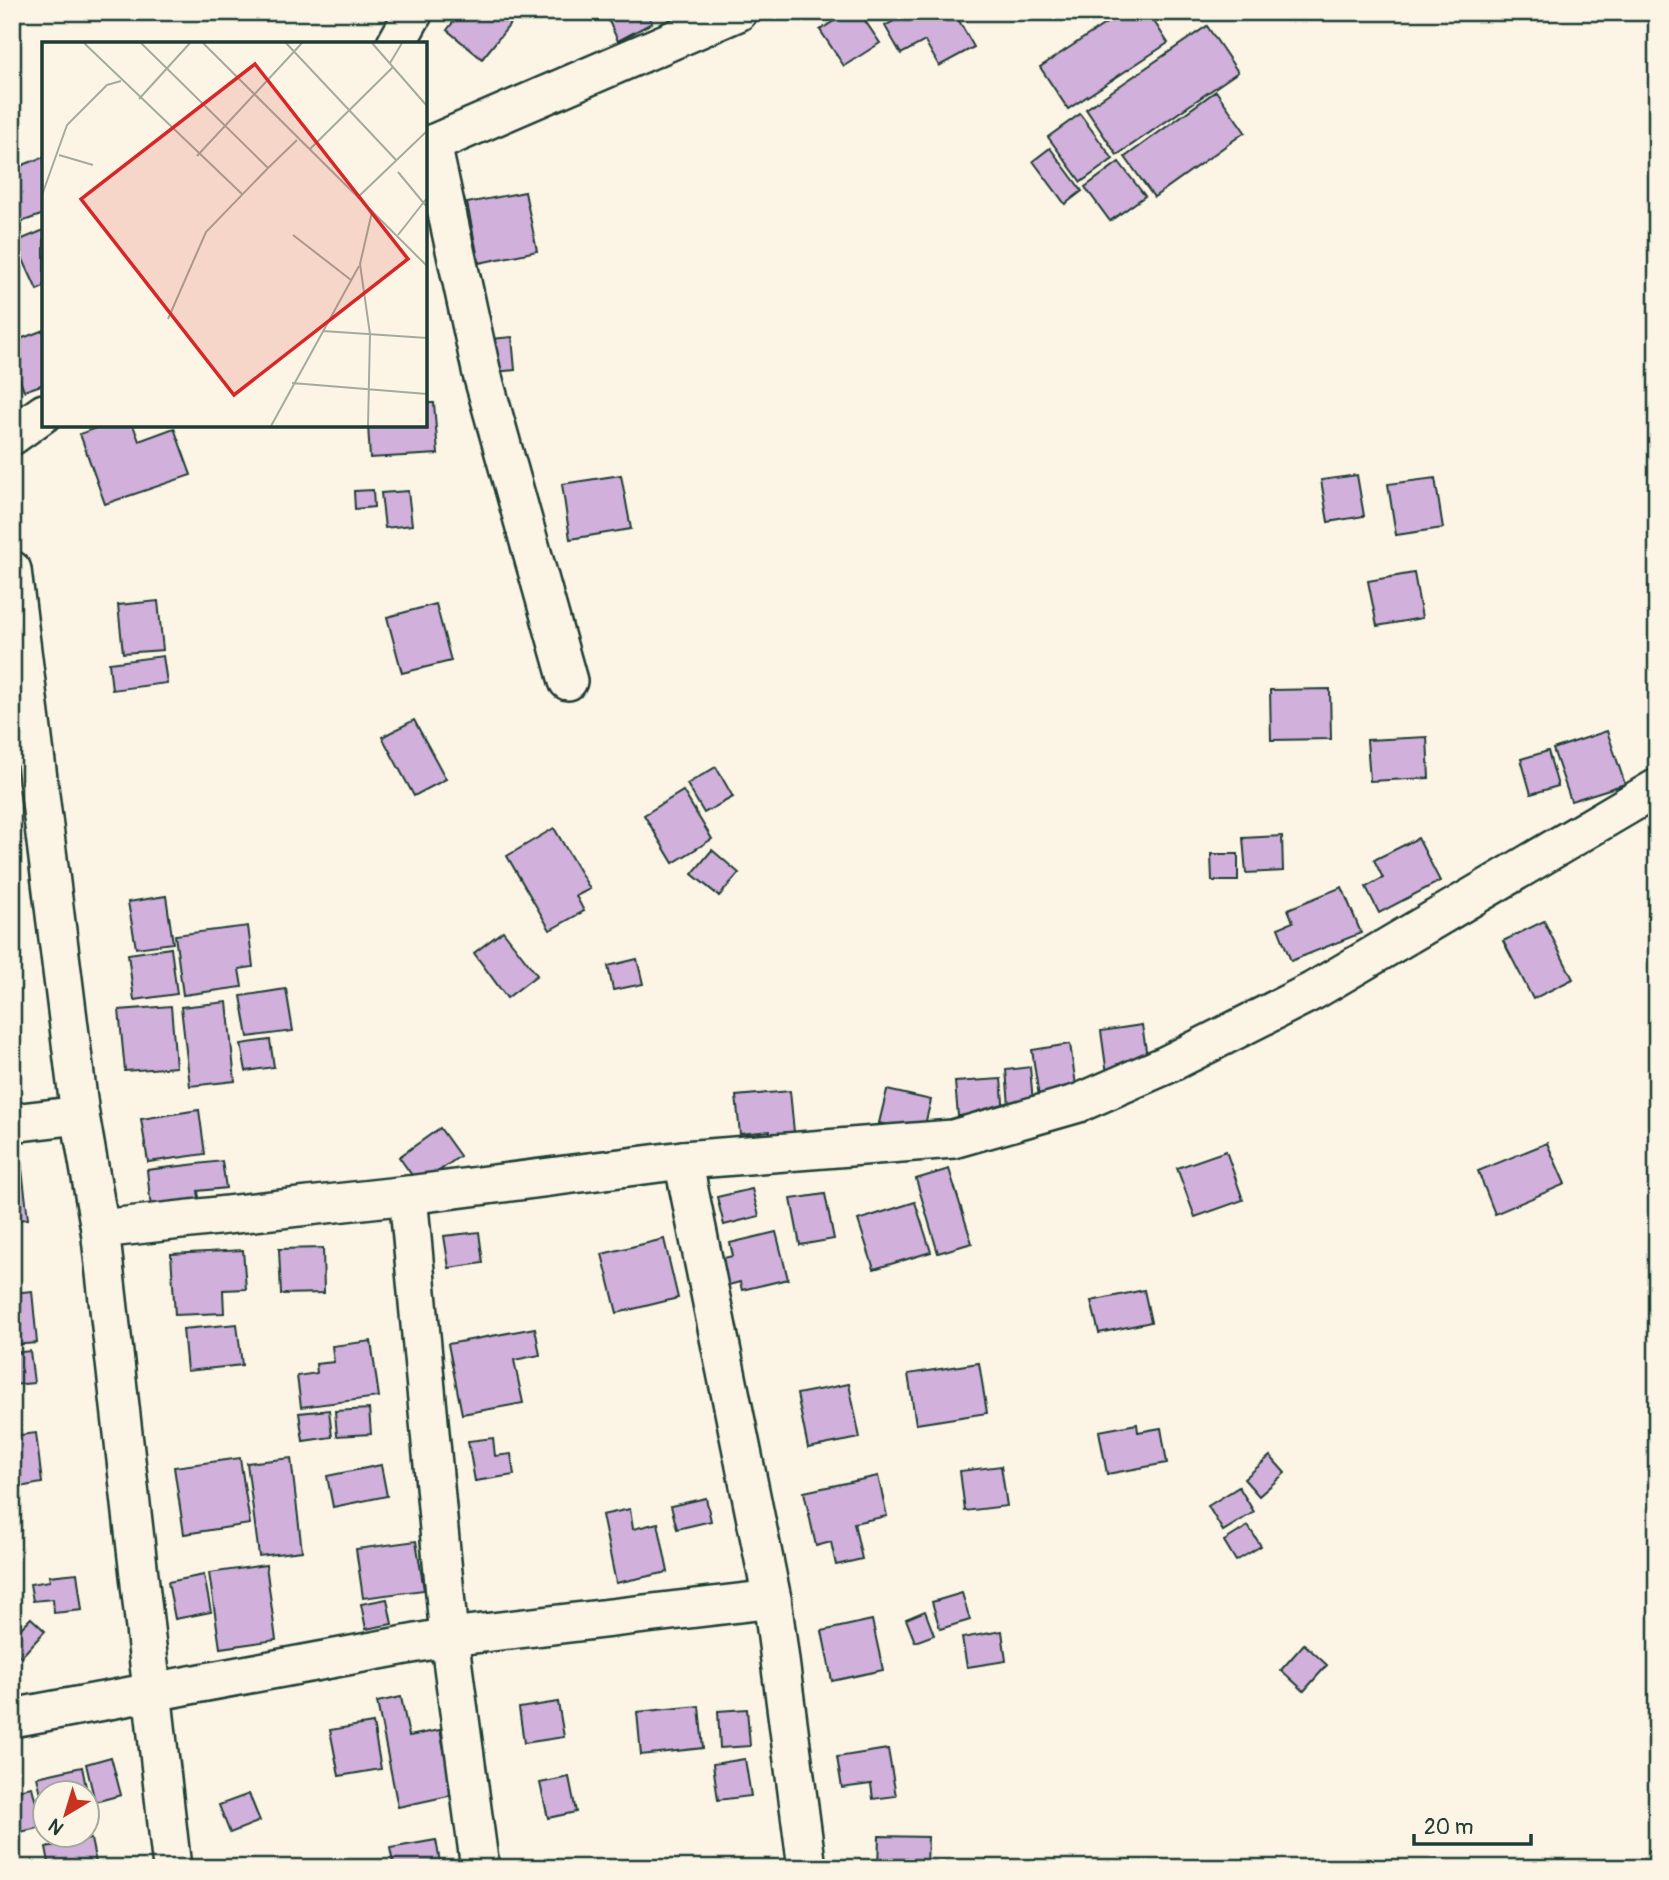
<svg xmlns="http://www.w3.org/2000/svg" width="1669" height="1880" viewBox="0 0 1669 1880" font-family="Pangolin,sans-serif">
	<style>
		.building { fill: #d1b0dc; stroke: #1f3d34; stroke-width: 2 }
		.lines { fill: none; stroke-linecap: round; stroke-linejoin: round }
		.street-casing { stroke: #1f3d34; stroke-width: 42 }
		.street { stroke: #fcf5e5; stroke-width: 37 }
		.inset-road { fill: none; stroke: #a4ab9e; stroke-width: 2 }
		.view { fill: #d62828; fill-opacity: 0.15; stroke: #d62828; stroke-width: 3.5 }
		.inset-edge { fill: none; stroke: #1f3d34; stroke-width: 3.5 }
	</style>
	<rect width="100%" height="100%" fill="#fcf5e5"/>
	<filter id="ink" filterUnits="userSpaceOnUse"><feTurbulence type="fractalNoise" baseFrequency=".0143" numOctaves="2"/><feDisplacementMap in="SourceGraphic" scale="14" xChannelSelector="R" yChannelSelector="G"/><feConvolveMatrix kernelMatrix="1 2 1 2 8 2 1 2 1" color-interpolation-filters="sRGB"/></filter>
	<g filter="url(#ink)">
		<g class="building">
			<path d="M461,12H520L482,59L447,30Z"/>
			<path d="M616,12H647L652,23L618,41L607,17Z"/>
			<path d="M848,12H859L880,43L844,66L820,30Z"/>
			<path d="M910,12H954L974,47L939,66L925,41L901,54L885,26Z"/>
			<path d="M1123,12H1148L1168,43L1068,109L1040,67Z"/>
			<path d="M1207,26L1238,72L1117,155L1086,109Z"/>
			<path d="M1216,91L1245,132L1154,197L1125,157Z"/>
			<path d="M1080,114L1113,159L1081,182L1048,137Z"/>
			<path d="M1050,148L1082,191L1065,204L1033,161Z"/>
			<path d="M44,157V214L12,225V169Z"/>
			<path d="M1119,162L1145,196L1110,221L1085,187Z"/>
			<path d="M525,192L537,251L479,263L467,203Z"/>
			<path d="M44,230V287L37,290L15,242Z"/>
			<path d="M44,330V384L24,391L12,358V342Z"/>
			<path d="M512,337L515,370L494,372L491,339Z"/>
			<path d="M425,403H434L438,454L370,458L368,425H425Z"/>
			<path d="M103,425H133L139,441L174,428L191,475L105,504L80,434Z"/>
			<path d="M621,475L631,529L570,539L562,484Z"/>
			<path d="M1357,475L1364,516L1328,522L1321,480Z"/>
			<path d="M1435,478L1443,528L1396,535L1388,484Z"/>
			<path d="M373,490L374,507L355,509L354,491Z"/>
			<path d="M408,491L412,525L385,528L381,493Z"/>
			<path d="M1414,573L1422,618L1377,626L1368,581Z"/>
			<path d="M158,601L163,650L123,653L118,605Z"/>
			<path d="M436,604L451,661L402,673L387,617Z"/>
			<path d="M163,656L167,683L112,690L109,663Z"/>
			<path d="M1330,689L1331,739L1271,740L1270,690Z"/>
			<path d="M414,720L446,779L414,796L382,737Z"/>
			<path d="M1607,731L1625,784L1571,801L1553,749Z"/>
			<path d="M1427,737L1429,778L1370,781L1367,740Z"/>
			<path d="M1548,751L1558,786L1531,794L1521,759Z"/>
			<path d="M716,767L733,797L704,813L687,784Z"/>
			<path d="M683,791L712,839L673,863L644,815Z"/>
			<path d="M554,828L590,889L576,896L584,911L550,930L507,856Z"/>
			<path d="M1282,836L1283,871L1246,873L1243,838Z"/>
			<path d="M1418,838L1440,881L1379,913L1366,887L1383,878L1374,860Z"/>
			<path d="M712,850L739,873L719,896L692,874Z"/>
			<path d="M1211,854H1238V881H1212Z"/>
			<path d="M1342,887L1361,933L1291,961L1278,928L1293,922L1288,909Z"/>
			<path d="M166,896L173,943L136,948L128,902Z"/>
			<path d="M1544,921L1573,979L1533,999L1503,941Z"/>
			<path d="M248,926L253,967L239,969L242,987L183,995L175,935Z"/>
			<path d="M503,931L537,975L507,998L474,953Z"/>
			<path d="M171,948L177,994L134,1000L128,954Z"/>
			<path d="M637,959L643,984L613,990L608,966Z"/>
			<path d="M286,989L293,1031L248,1037L241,996Z"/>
			<path d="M227,1002L235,1081L190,1086L181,1007Z"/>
			<path d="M171,1006L176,1067L125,1071L119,1010Z"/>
			<path d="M1142,1025L1149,1069L1107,1074L1101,1031Z"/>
			<path d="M270,1040L274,1067L246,1071L241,1044Z"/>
			<path d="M1070,1044L1077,1092L1039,1097L1032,1050Z"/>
			<path d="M1030,1067L1033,1103L1009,1105L1006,1070Z"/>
			<path d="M1001,1079L1004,1113L958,1116L955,1082Z"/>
			<path d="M887,1090L931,1100L923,1133L879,1123Z"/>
			<path d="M790,1091L795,1142L771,1144L770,1131L740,1134L736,1096Z"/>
			<path d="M199,1110L205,1154L148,1162L141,1119Z"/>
			<path d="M440,1128L460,1156L419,1185L399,1157Z"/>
			<path d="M1547,1143L1565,1184L1495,1214L1478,1171Z"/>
			<path d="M1226,1151L1243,1200L1195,1217L1177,1168Z"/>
			<path d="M21,1161L28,1219L12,1220V1162Z"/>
			<path d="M222,1161L226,1188L198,1191L200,1204L151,1209L147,1170Z"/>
			<path d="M949,1169L972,1243L938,1253L916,1179Z"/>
			<path d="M752,1189L759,1216L724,1225L717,1197Z"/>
			<path d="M825,1194L834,1239L800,1245L791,1199Z"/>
			<path d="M915,1202L931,1252L874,1269L858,1220Z"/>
			<path d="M479,1232L483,1263L449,1268L444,1236Z"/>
			<path d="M776,1232L788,1279L742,1290L740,1282L721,1287L714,1260L733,1256L730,1243Z"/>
			<path d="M664,1239L678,1298L617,1313L602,1254Z"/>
			<path d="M323,1248L324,1293L281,1294L279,1249Z"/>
			<path d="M243,1250L246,1289L223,1290L224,1313L175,1315L171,1254Z"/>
			<path d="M1144,1290L1151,1322L1099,1333L1091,1301Z"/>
			<path d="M32,1291L37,1343L12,1345V1293Z"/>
			<path d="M237,1324L242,1365L187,1371L183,1329Z"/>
			<path d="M535,1328L540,1355L514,1360L523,1403L462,1414L448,1344Z"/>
			<path d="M371,1341L379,1397L301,1407L297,1376L317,1373L316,1364L334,1362L332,1346Z"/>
			<path d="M30,1351L34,1383L12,1385V1353Z"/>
			<path d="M979,1363L987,1413L916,1424L908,1374Z"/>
			<path d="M849,1384L860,1438L808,1448L797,1394Z"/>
			<path d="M369,1409L371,1434L337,1436L335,1411Z"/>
			<path d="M329,1410L332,1437L303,1441L299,1413Z"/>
			<path d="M1137,1424L1138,1432L1161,1428L1167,1463L1107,1474L1099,1431Z"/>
			<path d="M36,1433L42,1483L19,1487L16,1469H12V1436Z"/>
			<path d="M493,1438L495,1456L511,1454L514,1475L475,1481L468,1441Z"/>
			<path d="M1270,1456L1285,1473L1259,1496L1244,1479Z"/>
			<path d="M240,1458L250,1524L184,1534L174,1467Z"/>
			<path d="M291,1458L302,1551L259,1556L247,1463Z"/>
			<path d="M381,1465L387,1496L333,1507L327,1476Z"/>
			<path d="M1001,1466L1007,1506L965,1511L960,1471Z"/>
			<path d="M878,1476L887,1516L854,1523L862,1559L836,1565L831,1542L816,1546L804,1492Z"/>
			<path d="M1239,1487L1254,1512L1223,1531L1208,1506Z"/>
			<path d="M706,1498L711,1521L677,1529L671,1506Z"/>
			<path d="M630,1509L633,1529L658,1523L668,1572L616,1583L602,1515Z"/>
			<path d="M1248,1526L1261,1546L1236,1561L1224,1541Z"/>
			<path d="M416,1541L424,1590L363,1598L356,1549Z"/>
			<path d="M266,1565L276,1640L220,1648L209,1573Z"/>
			<path d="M77,1573L82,1610L54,1613L53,1599L33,1601L30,1584L50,1581L49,1576Z"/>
			<path d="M204,1575L211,1612L175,1619L168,1582Z"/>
			<path d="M962,1593L970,1620L940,1629L932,1602Z"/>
			<path d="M387,1599L392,1624L366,1629L361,1604Z"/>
			<path d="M925,1611L934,1635L915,1642L906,1619Z"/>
			<path d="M31,1618L45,1631L21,1657L12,1648V1637Z"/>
			<path d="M872,1620L883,1670L832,1681L822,1631Z"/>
			<path d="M1002,1631L1006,1661L967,1667L962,1638Z"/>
			<path d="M1304,1644L1327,1665L1304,1691L1281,1670Z"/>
			<path d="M401,1697L409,1736L440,1730L453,1795L398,1807L377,1702Z"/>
			<path d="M558,1702L564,1737L524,1743L519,1708Z"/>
			<path d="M699,1706L703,1748L641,1755L637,1712Z"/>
			<path d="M747,1709L750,1746L720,1748L718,1711Z"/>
			<path d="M373,1723L381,1769L339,1776L330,1730Z"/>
			<path d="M888,1749L896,1796L873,1799L871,1784L842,1788L837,1757Z"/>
			<path d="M111,1757L121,1795L95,1802L86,1764Z"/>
			<path d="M745,1759L751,1796L718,1800L713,1764Z"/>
			<path d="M82,1767L87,1792H46V1814L37,1777Z"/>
			<path d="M569,1777L576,1812L548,1818L540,1783Z"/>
			<path d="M32,1787L42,1827L12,1834V1791Z"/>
			<path d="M88,1793L94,1821L88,1822Z"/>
			<path d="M249,1794L260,1821L230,1833L219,1805Z"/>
			<path d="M879,1836L928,1837L927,1868H878Z"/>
			<path d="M91,1839L97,1868H50L46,1847Z"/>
			<path d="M436,1840L441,1868H394L390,1848Z"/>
		</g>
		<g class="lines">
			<defs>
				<g id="street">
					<path d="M396,44L414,12"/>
					<path d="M432,144L482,374L568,681"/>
					<path d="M425,147L738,12"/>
					<path d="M12,436L44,413"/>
					<path d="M12,570L80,1115L100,1229L172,1868"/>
					<path d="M12,1123L80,1115"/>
					<path d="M683,1160L772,1599L807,1868"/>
					<path d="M408,1195L683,1160L953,1139L1079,1103L1166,1065L1313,991L1657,788"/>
					<path d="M100,1229L408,1195L449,1637L480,1868"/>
					<path d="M12,1718L449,1637L772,1599"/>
				</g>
			</defs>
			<use href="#street" class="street-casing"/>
			<use href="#street" class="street"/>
		</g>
	</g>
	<g transform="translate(42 42)">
		<rect width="385" height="385" fill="#fcf5e5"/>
		<path class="inset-road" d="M42,1L200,152M99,1L226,126L255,98M161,1L385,224M244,1L355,119M330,1L385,64M348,21L360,1M97,57L148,1M267,108L351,25M17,113L51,123M155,114L260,1M356,130L385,165M0,153L25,83L65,43L79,39M315,156L385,89M251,193L309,238M356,193L385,156M126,277L164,190L226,126M281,289L385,296M250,341L385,352M229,384L317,224M326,384L328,292L318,222L330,170"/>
		<path class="view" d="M213,22L366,217L192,353L39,157Z"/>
		<rect width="385" height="385" class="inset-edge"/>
	</g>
	<rect width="1669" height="1880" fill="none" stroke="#fcf5e5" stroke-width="42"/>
	<rect x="21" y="21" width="1627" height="1838" fill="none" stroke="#1f3d34" stroke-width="2.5" filter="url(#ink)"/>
	<g transform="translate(66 1814) rotate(218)"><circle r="33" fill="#fcf5e5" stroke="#a4ab9e" stroke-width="2"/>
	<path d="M0-5L12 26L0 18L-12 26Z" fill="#c8321e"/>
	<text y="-10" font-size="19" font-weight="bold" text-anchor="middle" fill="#1f3d34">N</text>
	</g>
	<path d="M1414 1834v10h117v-10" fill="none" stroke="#1f3d34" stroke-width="3.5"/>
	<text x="1424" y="1834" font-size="21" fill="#1f3d34" stroke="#fcf5e5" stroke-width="5" paint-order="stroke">20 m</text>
</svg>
